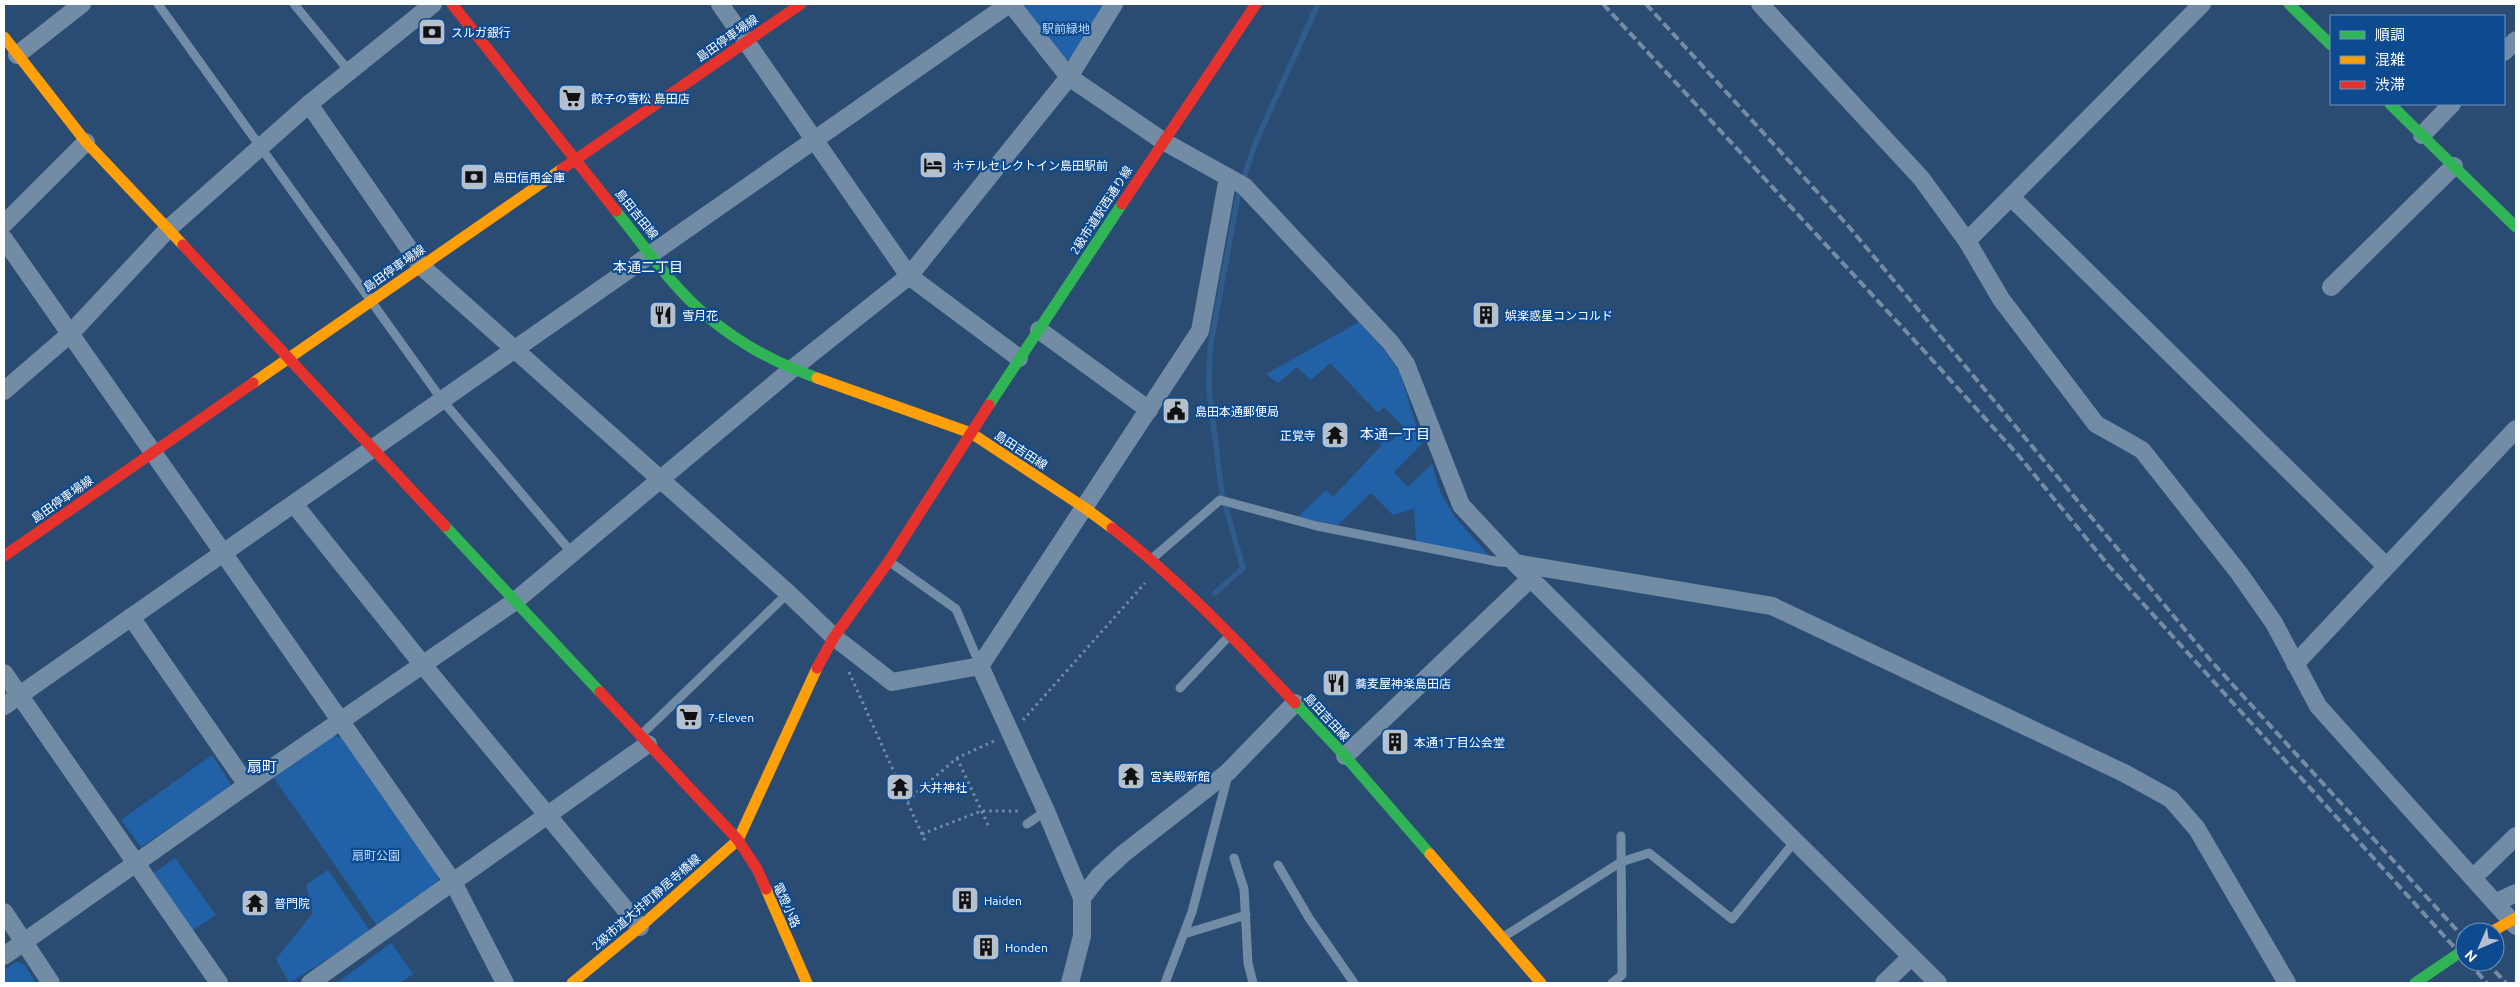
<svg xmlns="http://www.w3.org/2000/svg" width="2520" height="987" viewBox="0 0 2520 987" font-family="Ubuntu,'Noto Sans JP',sans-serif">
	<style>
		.green { fill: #2161a7 }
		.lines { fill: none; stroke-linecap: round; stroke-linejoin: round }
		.stream { stroke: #305b8d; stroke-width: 5.5 }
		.path { stroke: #728ca6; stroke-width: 3; stroke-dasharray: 2.5 4; stroke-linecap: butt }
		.lane { stroke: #728ca6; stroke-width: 9 }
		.street { stroke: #728ca6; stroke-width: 18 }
		.fast { stroke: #30b455; stroke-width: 11 }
		.slow { stroke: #ff9f0a; stroke-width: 11 }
		.jam { stroke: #e5322d; stroke-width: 11 }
		.rail { stroke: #768ca5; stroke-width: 4; stroke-dasharray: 9 4; stroke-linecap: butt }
		.fast-bridge { stroke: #30b455; stroke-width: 11 }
		.slow-bridge { stroke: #ff9f0a; stroke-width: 11 }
		.labels { text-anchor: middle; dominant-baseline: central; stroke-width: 4.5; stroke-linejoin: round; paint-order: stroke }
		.park-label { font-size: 12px; fill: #bfddfe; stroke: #0e4a8f }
		.poi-label { font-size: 12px; fill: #fff; stroke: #0e4a8f; text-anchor: start }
		.street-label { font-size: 12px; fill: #fff; stroke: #0e4a8f }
		.neighbourhood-label { font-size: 14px; fill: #fff; stroke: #0e4a8f }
		.quarter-label { font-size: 15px; fill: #fff; stroke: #0e4a8f }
	</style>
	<rect width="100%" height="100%" fill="#2b4c72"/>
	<g class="green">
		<path d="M1022,4H1109L1075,58L1060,60Z"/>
		<path d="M1359,322L1385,351L1399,371L1422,444L1394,472L1408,487L1432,464L1441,494L1455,517L1490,557L1416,542L1414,509L1393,515L1371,493L1338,525L1298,517L1326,490L1333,497L1382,445L1367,430L1371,425L1389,443L1405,428L1384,407L1378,413L1330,363L1311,380L1297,367L1278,383L1266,374Z"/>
		<path d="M334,736L343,738L437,872L438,884L378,927L274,778Z"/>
		<path d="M212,755L230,783V788L141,847L121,820Z"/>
		<path d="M175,858L216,915L193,930L154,873Z"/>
		<path d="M328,870L371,932L289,983L276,959L313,913L306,885Z"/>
		<path d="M391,943L413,974L400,983H337Z"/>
		<path d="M16,962L24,964L36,983H4V970Z"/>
	</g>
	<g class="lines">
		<path class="stream" d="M1215,593L1243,568L1222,494L1209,389L1210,348L1238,196L1255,144L1318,4"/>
		<g class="path">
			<path d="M849,672L925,841"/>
			<path d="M1023,720L1145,583"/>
			<path d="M957,758L989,827"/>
			<path d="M907,801L957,758L994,741"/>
			<path d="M922,834L981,811H1020"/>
		</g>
		<g class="lane">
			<path d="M158,4L442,400L572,553"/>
			<path d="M294,4L349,71"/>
			<path d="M1154,557L1220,500L1317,526L1499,562L1513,563"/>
			<path d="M890,562L956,609L980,665"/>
			<path d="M1180,688L1230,635"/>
			<path d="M640,736L788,593"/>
			<path d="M1027,824L1046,811"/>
			<path d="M1234,858L1244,889L1248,963L1253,983"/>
			<path d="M1278,865L1309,918L1354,983"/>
			<path d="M1184,934L1246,915"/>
			<path d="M1505,936L1621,862L1649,853L1732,919L1795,841"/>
			<path d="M1165,983L1192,912L1228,775"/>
			<path d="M1612,983L1622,975L1621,836"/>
		</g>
		<g class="street">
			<path d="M720,4L909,276L1019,358"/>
			<path d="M1011,4L1069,77L1163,141L1244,186L1391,343L1406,364L1461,505L1515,563L1938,983"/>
			<path d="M1760,4L1921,178L1967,241L2001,299L2096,424L2142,450L2239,573L2274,623L2318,706L2516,926"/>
			<path d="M2504,52L2516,40"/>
			<path d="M17,55L82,4"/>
			<path d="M309,104L421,266L788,593L834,637L892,682L980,666L1200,331L1228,177"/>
			<path d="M2422,135L2452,104"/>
			<path d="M2012,198L2386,566"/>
			<path d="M4,224L86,142"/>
			<path d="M4,239L453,882L505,983"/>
			<path d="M1967,241L2202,4"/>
			<path d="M2331,287L2454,166"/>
			<path d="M1039,330L1149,410"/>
			<path d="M4,391L70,334L168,229L309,104L433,4"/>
			<path d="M294,504L423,665L640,927"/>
			<path d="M1515,563L1772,606L2124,773L2171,799L2197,829L2287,983"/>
			<path d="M131,617L247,785"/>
			<path d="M2295,664L2516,429"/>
			<path d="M980,666L1046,811L1082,898"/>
			<path d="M4,673L219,983"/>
			<path d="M4,706L1009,4"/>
			<path d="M1345,756L1531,578"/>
			<path d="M2474,877L2516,836"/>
			<path d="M2497,902L2516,893"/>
			<path d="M4,912L51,983"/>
			<path d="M4,956L247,785L514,602L792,369L909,276L1069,77L1114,4"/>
			<path d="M310,983L648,744"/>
			<path d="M1070,983L1082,936V898L1099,876L1123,854L1228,772L1295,703"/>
			<path d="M1884,983L1911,957"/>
		</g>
		<g class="fast">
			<path d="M2289,4L2331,45"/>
			<path d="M2390,104L2516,227"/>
			<path d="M616,211C645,247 672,287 708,317C740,344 778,364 817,378"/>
			<path d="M989,405L1122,204"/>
			<path d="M445,526L600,692"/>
			<path d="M1295,703L1345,756L1430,854"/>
		</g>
		<g class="slow">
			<path d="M4,37L86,142L183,245"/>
			<path d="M817,378L971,433L1085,508L1112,528"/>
			<path d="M253,383L562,169"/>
			<path d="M1430,854L1541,983"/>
			<path d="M766,889L807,983"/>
			<path d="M572,983L640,927L738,840L817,668"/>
		</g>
		<g class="jam">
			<path d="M452,4L616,211"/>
			<path d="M562,169L801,4"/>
			<path d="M1122,204L1256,4"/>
			<path d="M183,245L445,526"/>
			<path d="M1112,528C1179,580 1237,641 1295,703"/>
			<path d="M4,556L253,383"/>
			<path d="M817,668L834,637L889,561L989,405"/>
			<path d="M600,692L738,840L757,869L766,889"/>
		</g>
		<g class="rail">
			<path d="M1603,4L1926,353L2019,456L2109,566L2465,959"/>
			<path d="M1646,4L1850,228L2212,662L2465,939"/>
			<path d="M2468,962L2487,983"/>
			<path d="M2486,962L2506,983"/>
		</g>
		<path class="fast-bridge" d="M2415,983L2465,949"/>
		<path class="slow-bridge" d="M2491,932L2516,918"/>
	</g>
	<defs>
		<symbol id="bank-square" viewBox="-11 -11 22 22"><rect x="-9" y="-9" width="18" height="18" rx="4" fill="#b5c0ce" stroke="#0e4a8f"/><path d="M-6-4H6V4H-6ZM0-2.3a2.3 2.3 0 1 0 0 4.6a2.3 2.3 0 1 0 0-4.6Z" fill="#111"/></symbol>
		<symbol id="supermarket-square" viewBox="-11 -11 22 22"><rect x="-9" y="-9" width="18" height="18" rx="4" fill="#b5c0ce" stroke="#0e4a8f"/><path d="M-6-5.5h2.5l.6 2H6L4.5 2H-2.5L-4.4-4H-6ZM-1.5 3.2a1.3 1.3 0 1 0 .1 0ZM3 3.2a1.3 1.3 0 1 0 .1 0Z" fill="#111"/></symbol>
		<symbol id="hotel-square" viewBox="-11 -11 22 22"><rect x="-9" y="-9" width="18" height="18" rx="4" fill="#b5c0ce" stroke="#0e4a8f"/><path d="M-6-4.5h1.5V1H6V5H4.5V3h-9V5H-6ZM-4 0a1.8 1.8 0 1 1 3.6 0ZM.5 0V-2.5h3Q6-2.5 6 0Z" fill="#111"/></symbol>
		<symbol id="restaurant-square" viewBox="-11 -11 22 22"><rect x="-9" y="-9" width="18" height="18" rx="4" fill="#b5c0ce" stroke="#0e4a8f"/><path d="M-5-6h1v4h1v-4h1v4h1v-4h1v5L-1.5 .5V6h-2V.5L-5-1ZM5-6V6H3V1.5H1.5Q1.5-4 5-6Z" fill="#111"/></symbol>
		<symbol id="building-square" viewBox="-11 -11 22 22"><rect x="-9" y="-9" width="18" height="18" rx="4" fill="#b5c0ce" stroke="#0e4a8f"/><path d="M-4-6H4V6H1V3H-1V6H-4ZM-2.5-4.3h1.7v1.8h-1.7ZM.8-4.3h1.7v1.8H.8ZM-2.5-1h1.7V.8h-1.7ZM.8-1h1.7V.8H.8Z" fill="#111"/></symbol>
		<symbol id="civic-square" viewBox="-11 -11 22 22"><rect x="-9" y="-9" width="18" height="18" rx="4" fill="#b5c0ce" stroke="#0e4a8f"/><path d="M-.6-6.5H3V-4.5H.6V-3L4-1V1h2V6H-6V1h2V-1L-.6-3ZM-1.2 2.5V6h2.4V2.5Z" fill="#111"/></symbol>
		<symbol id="temple-square" viewBox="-11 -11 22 22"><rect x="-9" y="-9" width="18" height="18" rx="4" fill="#b5c0ce" stroke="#0e4a8f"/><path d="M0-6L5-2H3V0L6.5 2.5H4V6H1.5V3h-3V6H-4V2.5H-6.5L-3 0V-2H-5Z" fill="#111"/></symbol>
	</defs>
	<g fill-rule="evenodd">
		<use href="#bank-square" x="416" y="16" width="32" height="32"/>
		<use href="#supermarket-square" x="556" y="82" width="32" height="32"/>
		<use href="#hotel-square" x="917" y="149" width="32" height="32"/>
		<use href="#bank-square" x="458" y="161" width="32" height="32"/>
		<use href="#restaurant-square" x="647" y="299" width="32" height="32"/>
		<use href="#building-square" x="1470" y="299" width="32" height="32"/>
		<use href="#civic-square" x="1160" y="395" width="32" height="32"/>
		<use href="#temple-square" x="1319" y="419" width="32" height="32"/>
		<use href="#restaurant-square" x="1320" y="667" width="32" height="32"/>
		<use href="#supermarket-square" x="673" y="701" width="32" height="32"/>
		<use href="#building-square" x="1379" y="726" width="32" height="32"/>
		<use href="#temple-square" x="1115" y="760" width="32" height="32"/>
		<use href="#temple-square" x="884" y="771" width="32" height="32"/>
		<use href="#building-square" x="949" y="884" width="32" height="32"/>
		<use href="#temple-square" x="239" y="887" width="32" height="32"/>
		<use href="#building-square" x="970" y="931" width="32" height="32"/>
	</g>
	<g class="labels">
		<g class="park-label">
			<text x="1066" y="28">駅前緑地</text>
			<text x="376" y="855">扇町公園</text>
		</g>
		<g class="poi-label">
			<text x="451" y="32">スルガ銀行</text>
			<text x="591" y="98">餃子の雪松 島田店</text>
			<text x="952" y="165">ホテルセレクトイン島田駅前</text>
			<text x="493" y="177">島田信用金庫</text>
			<text x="682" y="315">雪月花</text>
			<text x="1505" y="315">娯楽惑星コンコルド</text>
			<text x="1195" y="411">島田本通郵便局</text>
			<text x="1316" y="435" text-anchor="end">正覚寺</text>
			<text x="1355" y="683">蕎麦屋神楽島田店</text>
			<text x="708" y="717">7-Eleven</text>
			<text x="1414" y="742">本通1丁目公会堂</text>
			<text x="1150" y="776">宮美殿新館</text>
			<text x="919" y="787">大井神社</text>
			<text x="984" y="900">Haiden</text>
			<text x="274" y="903">普門院</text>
			<text x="1005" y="947">Honden</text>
		</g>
		<g class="street-label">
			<text transform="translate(727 38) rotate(-35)">島田停車場線</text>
			<text transform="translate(1101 210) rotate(-57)">2級市道駅西通り線</text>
			<text transform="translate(637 214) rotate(51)">島田吉田線</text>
			<text transform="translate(394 268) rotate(-35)">島田停車場線</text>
			<text transform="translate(1021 450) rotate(33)">島田吉田線</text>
			<text transform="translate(62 499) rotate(-35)">島田停車場線</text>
			<text transform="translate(1327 717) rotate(47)">島田吉田線</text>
			<text transform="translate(646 902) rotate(-41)">2級市道大井町静居寺橋線</text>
			<text transform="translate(787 905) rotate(66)">電燈小路</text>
		</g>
		<g class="neighbourhood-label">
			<text x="648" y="267">本通二丁目</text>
			<text x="1395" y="434">本通一丁目</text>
		</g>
		<g class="quarter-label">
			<text x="262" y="766">扇町</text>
		</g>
	</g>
	<rect width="2520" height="987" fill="none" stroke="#ffffff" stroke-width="10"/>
	<rect x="2330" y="15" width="175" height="90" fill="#0e4a8f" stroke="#6e92bc"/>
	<rect x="2340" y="31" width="25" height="8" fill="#30b455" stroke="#6e92bc"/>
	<text x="2375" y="40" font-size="15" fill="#ffffff">順調</text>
	<rect x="2340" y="56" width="25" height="8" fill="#ff9f0a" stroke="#6e92bc"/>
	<text x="2375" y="65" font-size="15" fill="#ffffff">混雑</text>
	<rect x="2340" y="81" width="25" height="8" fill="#e5322d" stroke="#6e92bc"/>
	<text x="2375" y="90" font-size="15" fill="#ffffff">渋滞</text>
	<g transform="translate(2480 947) rotate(225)"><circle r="24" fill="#0e4a8f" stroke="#6e92bc"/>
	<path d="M0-4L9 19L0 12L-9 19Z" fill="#b5c0ce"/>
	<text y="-8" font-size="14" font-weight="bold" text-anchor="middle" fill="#ffffff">N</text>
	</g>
</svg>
